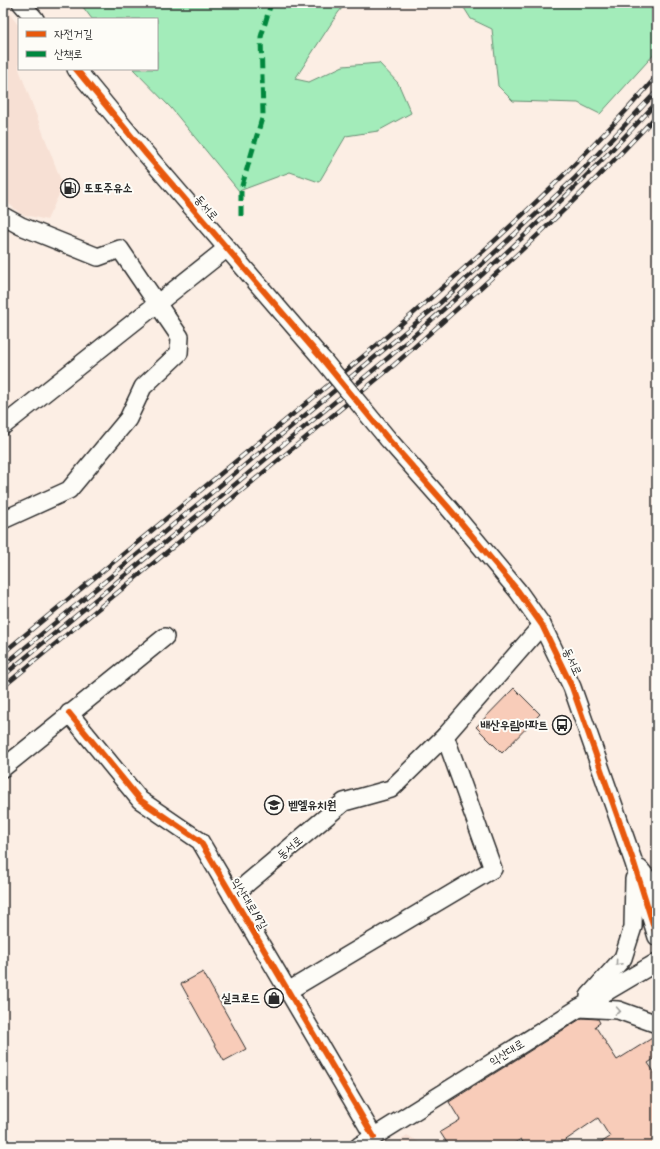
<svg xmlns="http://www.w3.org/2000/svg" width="660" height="1149" viewBox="0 0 660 1149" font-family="Kalam,'Poor Story',sans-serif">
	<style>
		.built { fill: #f7e0d4 }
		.green { fill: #a3ecba; stroke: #678c72 }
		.building { fill: #f8ccb9; stroke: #2b2b2b }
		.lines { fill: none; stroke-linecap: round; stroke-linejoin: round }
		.minor-casing { stroke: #2b2b2b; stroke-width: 20 }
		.minor { stroke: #fdfcf7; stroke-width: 17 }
		.rail-casing { stroke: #2b2b2b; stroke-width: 4.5 }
		.rail { stroke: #fdfcf7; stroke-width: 3; stroke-dasharray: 9; stroke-linecap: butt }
		.minor-bridge-casing { stroke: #2b2b2b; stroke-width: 20; stroke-linecap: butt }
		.minor-bridge { stroke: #fdfcf7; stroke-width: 17 }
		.quiet { stroke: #00873e; stroke-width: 5; stroke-dasharray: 10 5; stroke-linecap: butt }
		.cycleway-casing { stroke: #fdfcf7; stroke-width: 8 }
		.cycleway { stroke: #e8590c; stroke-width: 6 }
		.oneway { stroke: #9e9e9b }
		.labels { text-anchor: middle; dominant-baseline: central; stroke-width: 4; stroke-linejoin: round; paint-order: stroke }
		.poi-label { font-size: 12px; font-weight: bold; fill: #2b2b2b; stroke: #fdfcf7; text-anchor: start }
		.street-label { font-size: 12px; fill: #2b2b2b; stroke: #fdfcf7 }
	</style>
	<rect width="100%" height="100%" fill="#fceee4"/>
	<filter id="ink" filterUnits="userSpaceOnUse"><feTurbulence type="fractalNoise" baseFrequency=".025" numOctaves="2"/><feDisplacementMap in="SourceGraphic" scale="8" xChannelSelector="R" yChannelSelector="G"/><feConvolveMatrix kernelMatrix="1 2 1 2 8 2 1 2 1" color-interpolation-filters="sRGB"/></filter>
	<g filter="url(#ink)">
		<g class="built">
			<path d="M3,6L19,26V69L63,186L47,220L21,214L3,199Z"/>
			<path d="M407,1135L426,1146H395Z"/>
		</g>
		<g class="green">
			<path d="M80,3H346L338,13L295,79L309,82L343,66L379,63L398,83L411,113L378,131L346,136L319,182L290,172L239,191L171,108L133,69H157V19H92Z"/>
			<path d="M461,3H657V51L600,114L578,103L513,101L498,86L492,29L471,19Z"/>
		</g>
		<g class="building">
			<path d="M514,688L540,714L502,753L476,727Z"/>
			<path d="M203,972L246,1049L224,1061L181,984Z"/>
			<path d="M582,1018L598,1019L600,1023L595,1026L617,1060L657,1035V1057L648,1063L657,1076V1146H596L610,1137L598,1118L557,1146H525L521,1139L510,1146H449L440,1132L460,1120L449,1102Z"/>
		</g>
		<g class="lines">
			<defs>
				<g id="minor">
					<path d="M21,3L35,19"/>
					<path d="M76,69L146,154L323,360"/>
					<path d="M3,216L21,226L98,257L120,249L180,337L179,353L143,387L128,419L69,490L3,520"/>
					<path d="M3,426L226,249"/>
					<path d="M388,439L448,507L518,591L542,625L572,687L634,863L657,937"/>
					<path d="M69,713L140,800L200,841L374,1137"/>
					<path d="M3,768L165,637"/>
					<path d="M640,869L657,890"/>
					<path d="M232,896L344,802L391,789L445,736L542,625"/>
					<path d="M288,991L493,869L445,736"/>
					<path d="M589,996L623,958L633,927L634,879"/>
					<path d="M579,1008L618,1010L657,1024"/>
					<path d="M359,1146L579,1008L657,962"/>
				</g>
			</defs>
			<use href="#minor" class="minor-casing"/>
			<use href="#minor" class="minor"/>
			<defs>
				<g id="rail">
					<path d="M3,653L377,345C475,260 572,174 657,76"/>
					<path d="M3,666L440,303L574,179L657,91"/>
					<path d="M3,676L388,358C482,277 573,194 657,102"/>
					<path d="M3,687L394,365C485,285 575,204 657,115"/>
				</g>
			</defs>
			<use href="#rail" class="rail-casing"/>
			<use href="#rail" class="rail"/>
			<defs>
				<path id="minor-bridge" d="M323,360L388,439"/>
			</defs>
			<use href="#minor-bridge" class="minor-bridge-casing"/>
			<use href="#minor-bridge" class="minor-bridge"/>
			<path class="quiet" d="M241,216V189L263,115L261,37L271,3"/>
			<defs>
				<g id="cycleway">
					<path d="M76,69L146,154L323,360L388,439L448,507L518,591L542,625L572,687L634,863L657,937"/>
					<path d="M69,713L140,800L200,841L374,1137"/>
				</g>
			</defs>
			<use href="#cycleway" class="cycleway-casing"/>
			<use href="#cycleway" class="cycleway"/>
		</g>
		<defs><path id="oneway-chevron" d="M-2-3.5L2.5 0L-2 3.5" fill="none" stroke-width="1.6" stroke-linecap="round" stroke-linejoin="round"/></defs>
		<g class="oneway">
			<use href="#oneway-chevron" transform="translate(618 963) rotate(131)"/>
			<use href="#oneway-chevron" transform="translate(618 1011) rotate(10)"/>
		</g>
	</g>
	<defs>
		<symbol id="fuel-ring" viewBox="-11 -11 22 22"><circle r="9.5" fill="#fdfcf7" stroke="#2b2b2b" stroke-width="1.5"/><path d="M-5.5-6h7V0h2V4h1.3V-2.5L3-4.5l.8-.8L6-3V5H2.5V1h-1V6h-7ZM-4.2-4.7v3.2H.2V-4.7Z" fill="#2b2b2b"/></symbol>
		<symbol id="bus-ring" viewBox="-11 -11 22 22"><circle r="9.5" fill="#fdfcf7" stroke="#2b2b2b" stroke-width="1.5"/><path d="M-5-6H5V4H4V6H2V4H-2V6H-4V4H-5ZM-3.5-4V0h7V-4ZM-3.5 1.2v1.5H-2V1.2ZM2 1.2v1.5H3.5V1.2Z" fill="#2b2b2b"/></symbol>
		<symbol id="school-ring" viewBox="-11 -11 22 22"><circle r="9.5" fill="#fdfcf7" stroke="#2b2b2b" stroke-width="1.5"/><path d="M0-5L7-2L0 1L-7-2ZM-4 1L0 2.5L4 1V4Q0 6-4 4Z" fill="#2b2b2b"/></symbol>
		<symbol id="shop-ring" viewBox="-11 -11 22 22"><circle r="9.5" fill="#fdfcf7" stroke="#2b2b2b" stroke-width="1.5"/><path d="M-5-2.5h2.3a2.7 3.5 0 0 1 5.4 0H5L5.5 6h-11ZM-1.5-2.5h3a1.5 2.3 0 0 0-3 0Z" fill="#2b2b2b"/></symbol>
	</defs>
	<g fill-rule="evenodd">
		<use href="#fuel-ring" x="59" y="177" width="22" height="22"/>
		<use href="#bus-ring" x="551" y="714" width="22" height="22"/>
		<use href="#school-ring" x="263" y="794" width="22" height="22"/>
		<use href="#shop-ring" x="263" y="987" width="22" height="22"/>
	</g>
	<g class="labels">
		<g class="poi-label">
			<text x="84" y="188">또또주유소</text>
			<text x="548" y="725" text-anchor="end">배산우림아파트</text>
			<text x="288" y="805">벧엘유치원</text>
			<text x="260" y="998" text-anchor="end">실크로드</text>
		</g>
		<g class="street-label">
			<text transform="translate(206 208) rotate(50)">동서로</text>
			<text transform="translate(572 662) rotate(65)">동서로</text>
			<text transform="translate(290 848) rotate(-40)">동서로</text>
			<text transform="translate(249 904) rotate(59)">익산대로19길</text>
			<text transform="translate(507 1053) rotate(-32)">익산대로</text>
		</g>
	</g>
	<rect width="660" height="1149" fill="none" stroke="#fdfcf7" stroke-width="16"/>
	<rect x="8" y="8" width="644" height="1133" fill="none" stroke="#2b2b2b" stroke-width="1.5" filter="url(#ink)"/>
	<rect x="18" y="18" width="140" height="52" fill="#fdfcf7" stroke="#a9a8a5"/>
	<rect x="26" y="31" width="20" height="6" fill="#e8590c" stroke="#a9a8a5"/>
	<text x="54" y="38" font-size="12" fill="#2b2b2b">자전거길</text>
	<rect x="26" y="51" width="20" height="6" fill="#00873e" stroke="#a9a8a5"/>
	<text x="54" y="58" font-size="12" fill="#2b2b2b">산책로</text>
</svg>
